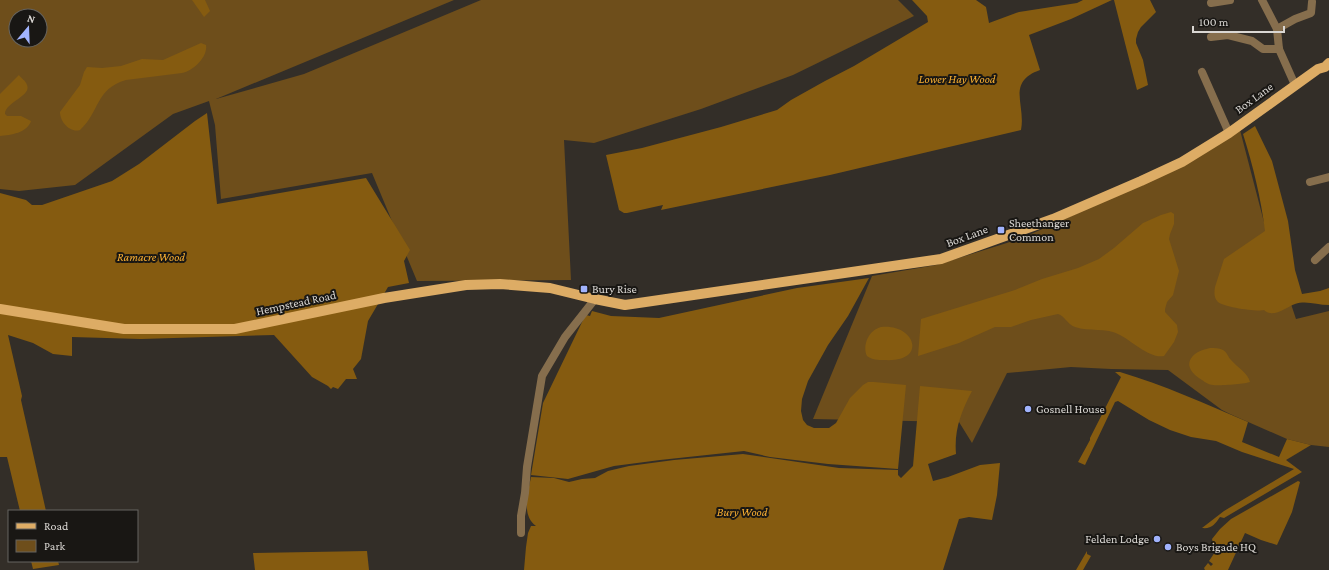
<svg xmlns="http://www.w3.org/2000/svg" width="1329" height="570" viewBox="0 0 1329 570" font-family="'Crimson Pro',serif">
	<style>
		.green { fill: #6e4e1b; fill-rule: evenodd }
		.forest { fill: #855b10 }
		.lines { fill: none; stroke-linecap: round; stroke-linejoin: round }
		.minor { stroke: #866e4d; stroke-width: 8 }
		.major { stroke: #ddac65; stroke-width: 10 }
		.poi-dot { fill: #a1b3fd; stroke: #191714; stroke-width: 1.5 }
		.labels { text-anchor: middle; dominant-baseline: central; stroke-width: 4; stroke-linejoin: round; paint-order: stroke }
		.park-label { font-size: 12px; font-style: italic; fill: #f7ae32; stroke: #191714 }
		.street-label { font-size: 12px; fill: #dad7d3; stroke: #191714 }
		.poi-label { font-size: 12px; fill: #dad7d3; stroke: #191714; text-anchor: start }
	</style>
	<rect width="100%" height="100%" fill="#332e28"/>
	<g class="green">
		<path d="M0,0H454L216,99L304,74L481,0H898L914,16L793,75L701,109L594,143L564,140L571,280L417,281L372,173L221,199L215,125L209,101L173,114L75,185L19,191L0,189ZM16,16H40V40H16Z"/>
		<path d="M1240,130L1265,226L1296,319L1329,311V447L1311,445L1287,439L1230,414L1222,410L1168,370L1111,369L1071,367L1007,373L972,443L959,422L813,419L872,276L936,265L1020,239L1180,167Z"/>
	</g>
	<g class="forest">
		<path d="M192,0H205L210,11L204,17Z"/>
		<path d="M912,0H976L986,7L989,23L1019,12L1077,3L1083,0H1112L1071,19L1029,35L1040,70C1006,82 1026,105 1021,130L830,175L661,210L663,205L627,213H624L619,210L606,155L642,148L721,127L777,110L791,100L825,81L854,66L928,22L927,16Z"/>
		<path d="M1114,0H1150L1156,12L1141,27L1138,32L1136,39V43L1143,60L1148,85L1137,90Z"/>
		<path d="M201,43L206,45C208,57 193,71 182,73L126,80C95,89 100,112 80,130C70,133 60,122 60,112L80,85L84,72L87,67L102,68L121,66L142,59L163,60Z"/>
		<path d="M19,75C21,78 26,81 27,85C32,96 5,102 5,114L7,116H21L31,121C27,133 11,135 0,136V94Z"/>
		<path d="M207,113L217,204L366,178L410,250L404,261L409,283L388,287L368,321L361,359L353,369L357,379H346L338,389L333,387L331,389L328,386L312,377L274,335L141,339L72,337V356L53,354L33,343L8,335L22,396L21,400L46,511H20L7,457H0V193L26,200L32,205H42L112,181L139,164L195,121Z"/>
		<path d="M1255,126L1272,161L1288,221L1295,270L1302,294L1320,291L1329,288V305C1317,305 1306,300 1295,304C1286,307 1273,319 1264,310C1257,312 1223,307 1218,302C1214,298 1214,293 1215,287L1224,259L1265,231C1261,198 1253,166 1243,134Z"/>
		<path d="M1171,212L1174,214V224L1170,234L1169,239L1179,271L1173,295L1167,302L1165,309V312L1177,325L1178,332L1174,342L1164,356C1150,359 1132,341 1120,335C1106,327 1089,332 1075,327C1067,324 1065,316 1058,314L1031,320L1011,327H995L959,343L918,356L921,319L1015,290L1042,279L1078,268L1099,259L1114,248L1143,223L1161,215Z"/>
		<path d="M869,278L848,316L828,345L808,381L802,399L801,411L803,420L807,425L814,428H829L836,423L850,398L863,385L868,382H874L906,385L898,469L828,464L770,457L744,451L660,460L614,466L568,479L531,475L543,403L583,320L586,315L590,316L592,311L611,316L659,318L797,288Z"/>
		<path d="M881,327C915,323 929,363 884,360C878,360 872,360 867,356C862,345 869,330 881,327Z"/>
		<path d="M1210,348C1214,348 1219,348 1223,350C1227,352 1228,357 1231,360C1237,367 1248,373 1250,382C1245,384 1217,386 1213,385C1209,385 1205,382 1202,380C1180,367 1189,352 1210,348Z"/>
		<path d="M1115,372H1120C1164,385 1206,404 1248,422L1242,442L1279,457L1287,439L1311,445L1286,460L1302,472L1224,518L1220,517C1215,524 1212,529 1202,528L1224,511L1294,469L1242,452L1216,441L1191,437L1170,430L1149,420L1118,401L1115,402L1085,465L1078,462L1090,440V438L1121,377Z"/>
		<path d="M920,386L972,391C961,412 954,430 956,454L928,464L933,481L948,477L980,465L1000,463L997,495L992,520L969,517L959,519L943,570H524L526,547L528,533L531,526H536C521,515 528,493 531,477L554,478L569,482L582,479L595,478L608,471L629,466L674,460L743,454L839,468L898,470V475L901,478L913,466Z"/>
		<path d="M1298,481L1300,482L1292,512L1277,545L1261,540L1245,533L1228,570H1205L1204,568L1208,563L1211,566L1213,564L1209,561L1215,552L1212,539L1220,529L1231,519Z"/>
		<path d="M367,551L369,570H255L253,553Z"/>
		<path d="M1087,551V554L1091,556L1083,570H1076Z"/>
		<path d="M31,561H58L59,565L33,569Z"/>
	</g>
	<g class="lines">
		<g class="minor">
			<path d="M1262,0L1277,29L1279,49L1295,85"/>
			<path d="M1211,3L1230,0"/>
			<path d="M1277,29L1295,19L1311,13L1312,2"/>
			<path d="M1211,37L1228,35L1252,41L1263,49H1279"/>
			<path d="M1202,72L1229,133"/>
			<path d="M1310,182L1329,177"/>
			<path d="M1315,260L1329,247"/>
			<path d="M521,533V516L525,493L527,467L542,376L565,337L595,299"/>
		</g>
		<path class="major" d="M0,309L124,329H235L384,298L466,285L500,284L550,288L595,299L625,305L941,259L1053,219L1141,181L1182,162L1229,133L1318,69L1325,67L1329,63"/>
	</g>
	<g class="poi-dot">
		<rect x="997" y="226" width="8" height="8" rx="2"/>
		<rect x="580" y="285" width="8" height="8" rx="2"/>
		<circle cx="1028" cy="409" r="4"/>
		<circle cx="1157" cy="539" r="4"/>
		<circle cx="1168" cy="547" r="4"/>
	</g>
	<g class="labels">
		<g class="park-label">
			<text x="957" y="79">Lower Hay Wood</text>
			<text x="151" y="257">Ramacre Wood</text>
			<text x="742" y="512">Bury Wood</text>
		</g>
		<g class="street-label">
			<text transform="translate(1254 98) rotate(-36)">Box Lane</text>
			<text transform="translate(967 236) rotate(-20)">Box Lane</text>
			<text transform="translate(296 303) rotate(-12)">Hempstead Road</text>
		</g>
		<g class="poi-label">
			<text x="1009" y="223">Sheethanger<tspan x="1009" dy="14">Common</tspan></text>
			<text x="592" y="289">Bury Rise</text>
			<text x="1036" y="409">Gosnell House</text>
			<text x="1149" y="539" text-anchor="end">Felden Lodge</text>
			<text x="1176" y="547">Boys Brigade HQ</text>
		</g>
	</g>
	<rect x="8" y="510" width="130" height="52" fill="#191714" stroke="#666460"/>
	<rect x="16" y="523" width="20" height="6" fill="#ddac65" stroke="#666460"/>
	<text x="44" y="530" font-size="12" fill="#dad7d3">Road</text>
	<rect x="16" y="540" width="20" height="12" fill="#6e4e1b" stroke="#666460"/>
	<text x="44" y="550" font-size="12" fill="#dad7d3">Park</text>
	<g transform="translate(28 28) rotate(19)"><circle r="19" fill="#191714" stroke="#666460"/>
	<path d="M0-3L7 15L0 10L-7 15Z" fill="#a1b3fd"/>
	<text y="-6" font-size="11" font-weight="bold" text-anchor="middle" fill="#dad7d3">N</text>
	</g>
	<path d="M1193 26v6h91v-6" fill="none" stroke="#dad7d3" stroke-width="2"/>
	<text x="1199" y="26" font-size="12" fill="#dad7d3" stroke="#191714" stroke-width="3" paint-order="stroke">100 m</text>
</svg>
